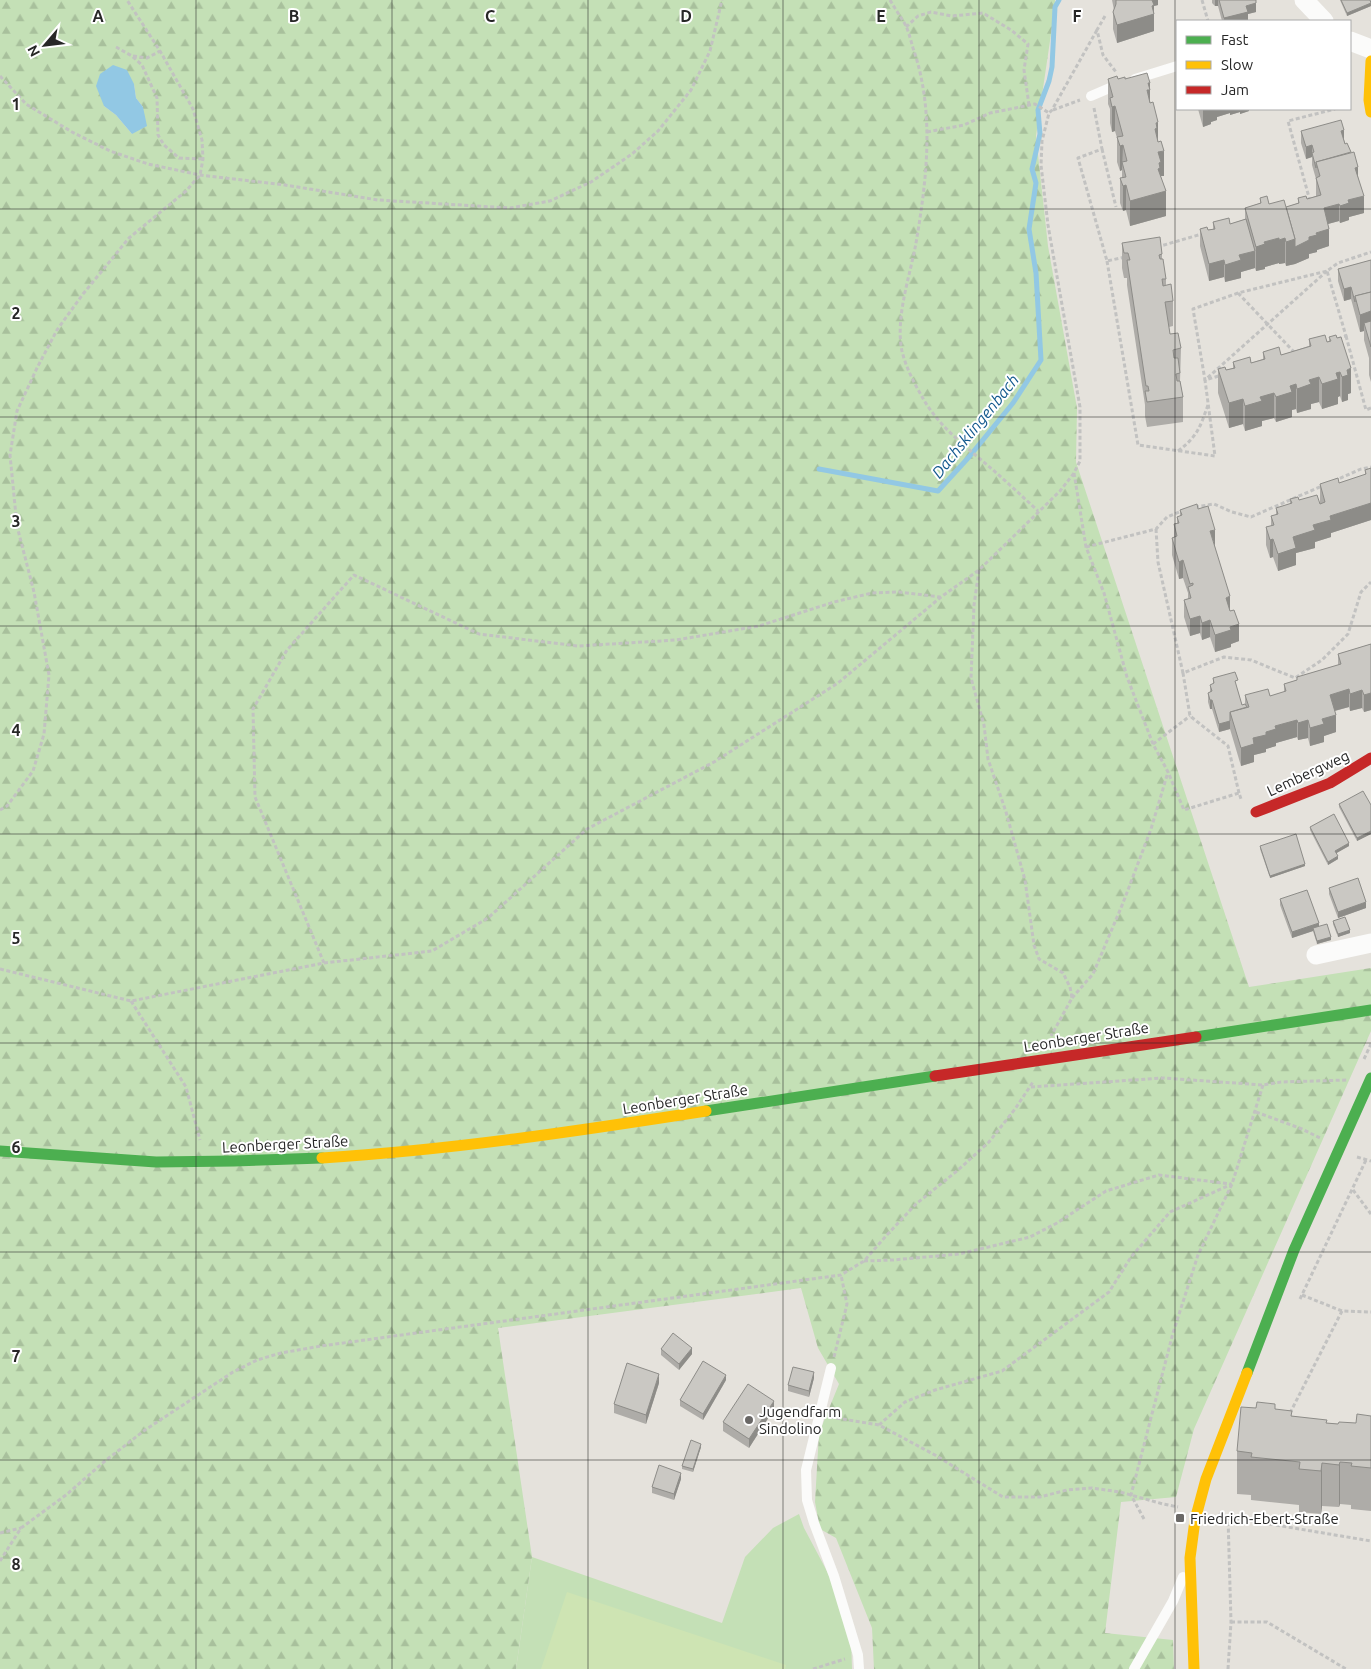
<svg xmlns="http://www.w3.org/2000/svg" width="1371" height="1669" viewBox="0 0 1371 1669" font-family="Ubuntu,sans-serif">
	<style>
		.grass { fill: #c4e0b6 }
		.forest { fill: url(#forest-firs); fill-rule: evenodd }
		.pitch { fill: #cee4b3 }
		.water { fill: #92c8e4 }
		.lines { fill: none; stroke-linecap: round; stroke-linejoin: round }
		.stream { stroke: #92c8e4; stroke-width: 5 }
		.path { stroke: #c2c2c1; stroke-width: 3; stroke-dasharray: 4 2.5; stroke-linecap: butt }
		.lane { stroke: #fbfbfa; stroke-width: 10 }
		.street { stroke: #fbfbfa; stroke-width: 19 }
		.fast { stroke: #4caf50; stroke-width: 11 }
		.slow { stroke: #ffc107; stroke-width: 11 }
		.jam { stroke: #c62828; stroke-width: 11 }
		.wall { fill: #aeaca8 }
		.shaded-wall { fill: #8d8c88 }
		.building { fill: #cac8c3; stroke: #8d8c88 }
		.grid { fill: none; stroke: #272727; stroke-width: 1; stroke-opacity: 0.55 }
		.poi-dot { fill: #6a6866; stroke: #fff; stroke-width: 2 }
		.labels { text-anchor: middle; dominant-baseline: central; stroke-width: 4; stroke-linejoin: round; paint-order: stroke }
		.street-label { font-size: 15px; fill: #272727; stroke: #fff }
		.poi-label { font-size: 15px; fill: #272727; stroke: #fff; text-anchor: start }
		.water-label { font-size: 16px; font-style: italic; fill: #13598e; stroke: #fff }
		.grid-label { font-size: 16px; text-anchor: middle; font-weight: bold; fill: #272727; stroke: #fff; stroke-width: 4; stroke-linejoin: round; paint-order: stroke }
	</style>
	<defs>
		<pattern id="forest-firs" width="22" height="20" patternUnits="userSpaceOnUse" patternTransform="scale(1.25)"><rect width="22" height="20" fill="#c4e0b6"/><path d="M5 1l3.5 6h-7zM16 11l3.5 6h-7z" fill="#a8c09c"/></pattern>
	</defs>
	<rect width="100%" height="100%" fill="#e5e2dc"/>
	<path class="grass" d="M799,1514L804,1528L829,1575L851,1638L852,1669H516L532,1557L722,1623L745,1557L773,1528Z"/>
	<path class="forest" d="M0,0H1055V7L1036,136L1048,246L1077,408L1076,462L1249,987L1371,968V1031L1194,1429L1176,1497L1121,1502L1105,1633L1173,1640L1174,1669H874L872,1628L836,1538L820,1529L815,1502L819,1433L839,1384L818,1348L801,1288L498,1328L532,1557L516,1669H0ZM134,84L136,98L143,107L132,134L116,115L104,106Z"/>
	<path class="pitch" d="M567,1592L786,1665L785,1669H541Z"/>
	<path class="water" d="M113,65L127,70L134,84L136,98L143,107L147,126L132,134L116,115L104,106L96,86L100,74Z"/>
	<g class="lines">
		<path class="stream" d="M819,469L938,491L969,457L1013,403L1041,360L1036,273L1029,229L1036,183L1032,169L1040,134L1038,110L1049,81L1052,67L1055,7L1059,0"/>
		<g class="path">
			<path d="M890,0C895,9 901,17 906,26C909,33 911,41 913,48C935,111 927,178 916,243C910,276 895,318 902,351C906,368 915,385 924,400C940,428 969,449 993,470C1008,483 1023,497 1038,511"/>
			<path d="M1202,0L1208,21"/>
			<path d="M1105,16L1097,30L1103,55L1116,72"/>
			<path d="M906,27L918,16L931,12L952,16L983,13L1011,30L1028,44L1024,70L1029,105"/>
			<path d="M116,47L132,56L142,65L157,98L158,135L164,145L179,158L203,159"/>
			<path d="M133,56L147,58L160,51"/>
			<path d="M0,76L26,104L72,132L110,151L148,164L200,175L285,185L378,200L510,208L550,201L591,182L632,154L658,131L691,90L710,51L722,0"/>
			<path d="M1094,108L1102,149L1078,158L1107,261L1125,257"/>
			<path d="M1053,110L1080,100"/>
			<path d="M927,132L964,125L990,113L1035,104L1049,113"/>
			<path d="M1102,149L1116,207"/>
			<path d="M1310,201L1288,121L1335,109"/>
			<path d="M1157,247L1202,234"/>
			<path d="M1107,261L1138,445L1215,456L1205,380L1222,375"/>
			<path d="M1327,271L1205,380L1193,309L1238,293Z"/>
			<path d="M1238,293L1294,352"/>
			<path d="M1346,336L1366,410L1371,408"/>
			<path d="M1338,339L1346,336L1327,271L1338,263L1371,252"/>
			<path d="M1178,451C1198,436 1200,427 1208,405"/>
			<path d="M1074,473L1086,547L1104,593L1127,677L1153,744L1168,772L1184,810L1239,793L1241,799"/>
			<path d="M1334,481L1361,469L1371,467"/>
			<path d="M1195,507L1214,504L1232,512L1251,517L1322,486"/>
			<path d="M1156,529L1158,562L1183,673"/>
			<path d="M1086,547L1156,529L1167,517L1184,510"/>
			<path d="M979,570L974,605L971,678L984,725L988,759L1006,812L1025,880L1034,945L1039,959L1063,973L1070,987L1072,998L1051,1036"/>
			<path d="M1153,744L1190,716"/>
			<path d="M1239,793L1228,746L1190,716L1183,673L1224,657L1251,660L1295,678L1322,660L1348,634L1361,592L1371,582"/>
			<path d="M0,810L7,806L33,771L44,734L49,675L34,592L17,526L10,455L17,411L37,368L57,330L83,294L129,238L186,191L200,175L203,159L202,140L193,109L160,51L127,0"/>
			<path d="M324,963L255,797L253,709L287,650L354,575L479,634L578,646L676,640L759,626L834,602L872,593L899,592L940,597"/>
			<path d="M0,969L131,1001L324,963L432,951L488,918L587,829L714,762L838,683L941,597L979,570L1060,491L1074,473L1080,461V407L1048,225L1041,165L1042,141L1049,113L1052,110L1097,30"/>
			<path d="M1072,998L1093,974L1123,903L1151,829L1168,772"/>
			<path d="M131,1001L186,1087L200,1140"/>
			<path d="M1364,1059L1371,1044"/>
			<path d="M1031,1087L1163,1078L1263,1085L1281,1082L1348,1080"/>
			<path d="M1256,1112L1302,1129L1320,1138"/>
			<path d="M1357,1157L1371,1161"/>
			<path d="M1353,1190L1371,1214"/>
			<path d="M864,1261L893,1260L959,1254L1030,1237L1057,1223L1106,1191L1159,1175L1231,1184"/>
			<path d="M1302,1295L1342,1311L1371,1312"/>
			<path d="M1300,1299L1366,1160"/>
			<path d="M834,1357L847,1304L841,1275"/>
			<path d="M1290,1413L1342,1311"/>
			<path d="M830,1417L879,1425L935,1455L1003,1497H1040L1067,1490L1092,1488L1120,1492L1163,1504L1178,1507"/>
			<path d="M879,1425L905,1402L935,1390L1002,1371L1109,1292L1131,1257L1170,1212L1232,1184"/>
			<path d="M1219,1513L1228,1517L1371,1541"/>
			<path d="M1144,1519L1131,1495L1173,1333L1198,1255L1232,1184L1263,1085"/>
			<path d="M0,1533L21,1528"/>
			<path d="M0,1561L21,1528L66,1495L105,1461L145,1430L233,1372L257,1360L281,1353L321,1346L841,1275L864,1261L886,1236L916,1204L957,1171L989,1142L1015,1109L1033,1082"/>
			<path d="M1231,1622H1267L1346,1669"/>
			<path d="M813,1669L845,1659"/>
			<path d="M1228,1669L1231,1622L1228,1517"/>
		</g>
		<g class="lane">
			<path d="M1135,79L1177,66"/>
			<path d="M1091,96L1119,84"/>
			<path d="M831,1368L806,1470L807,1500L814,1523L834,1576L858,1655L859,1669"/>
			<path d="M1134,1669L1173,1601L1183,1577"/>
		</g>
		<g class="street">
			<path d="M1304,0L1324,21"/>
			<path d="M1350,41L1371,49"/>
			<path d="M1316,955L1371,943"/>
		</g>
		<g class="fast">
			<path d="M1196,1037L1371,1010"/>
			<path d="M706,1111L935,1076"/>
			<path d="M0,1151L156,1162L234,1161L322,1158"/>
			<path d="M1247,1373L1294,1250L1371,1078"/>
		</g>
		<g class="slow">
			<path d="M1371,61L1369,100L1371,112"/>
			<path d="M322,1158C451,1150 578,1131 706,1111"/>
			<path d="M1194,1669L1190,1558L1195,1520L1206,1479L1247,1373"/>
		</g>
		<g class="jam">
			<path d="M1256,812L1330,783L1371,758"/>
			<path d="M935,1076L1196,1037"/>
		</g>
	</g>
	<g class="wall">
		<path d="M1112,0H1158V5L1154,6V31L1117,43L1113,29V12L1114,10Z"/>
		<path d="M1212,0H1256V12L1248,14V21H1222L1218,6H1215L1212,3Z"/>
		<path d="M1340,0H1370L1371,3V6L1347,16Z"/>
		<path d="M1108,79H1125L1150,101L1164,176H1161L1166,216L1130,226L1126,210L1123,211L1120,203V178H1122V170L1120,171L1117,162V138L1115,131L1112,132L1110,123V109L1108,104Z"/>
		<path d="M1198,109H1249V111L1240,114V112L1230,115V113L1217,117V120L1211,122V124L1203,127Z"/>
		<path d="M1301,131L1344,140L1358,176L1364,213L1349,217V220L1340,223L1339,221L1328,224L1329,246L1317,250V252L1309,254V258L1295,264L1286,266L1285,263L1279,264V263L1265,267V269L1256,271L1255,268L1241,272V278L1225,282L1224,277L1209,281L1200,246V229L1208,230L1213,229V222L1230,224L1245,219V208L1260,203V198L1269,204L1286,207L1298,203V198L1307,199L1316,196V179L1312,165V157L1306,159L1301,143Z"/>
		<path d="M1122,243L1162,254V259L1166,279V285L1173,301V326L1169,327L1170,334L1181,348L1180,381L1183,397V422L1147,427L1145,416V405L1127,285V278H1124L1122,268Z"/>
		<path d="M1371,260V382L1369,375V358L1364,340V331L1360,332L1351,299L1344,301L1338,281V269Z"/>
		<path d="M1329,337L1351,393L1348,394V400L1342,402L1340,396L1338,397V404L1322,409L1319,402L1311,404V409L1297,413L1296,409L1292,410V417L1276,422L1274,418L1262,421V426L1245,431L1243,424L1229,428L1218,393V369L1226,370L1233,368V362L1251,363L1263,359V352L1281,355L1309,346V339L1327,342L1329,341Z"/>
		<path d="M1371,468V520L1331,533V537L1315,542V548L1296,553V565L1278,571L1273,557L1270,558L1266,545V527L1271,526V516L1276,515V508L1290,504V499L1320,502V484L1339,483L1365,475V470Z"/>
		<path d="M1198,509L1215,547L1230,611L1239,641L1231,644V647L1215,652L1210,637L1202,640L1200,633L1190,636L1184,617V600L1188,599V593L1183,578L1179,579L1172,555V538L1174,537V524L1177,523V517L1180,516V510Z"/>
		<path d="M1371,644V710L1364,712L1362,708L1350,711L1349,707L1335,711L1336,732L1324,736V742L1310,746L1308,738L1298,740L1297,737L1276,743V746L1266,749V752L1254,755V762L1241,766L1230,729L1219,732L1212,709H1210L1208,702V693L1210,692V685L1213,684V678L1237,689L1242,705L1245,704V695L1270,696L1284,692V684L1297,680V677L1338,665V654Z"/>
		<path d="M1339,804L1371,805V834L1357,841L1339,807Z"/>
		<path d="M1310,827L1349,846L1336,853L1338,859L1328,865L1310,830Z"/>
		<path d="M1260,846L1305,866L1270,878L1260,849Z"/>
		<path d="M1329,888L1366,908L1338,918L1329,894Z"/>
		<path d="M1280,899L1319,926L1331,940L1317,944L1313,931L1292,938L1280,905Z"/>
		<path d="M1333,921L1350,933L1338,937L1333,924Z"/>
		<path d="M661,1349L692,1354L679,1370L661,1355Z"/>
		<path d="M814,1378L809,1397L788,1391V1385Z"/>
		<path d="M726,1380L703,1420L680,1406V1400Z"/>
		<path d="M659,1383L646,1424L614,1413V1404Z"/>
		<path d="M774,1409L749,1448L723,1431V1422Z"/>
		<path d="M1275,1409L1292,1416L1327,1423L1338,1424L1356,1423L1371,1416V1511L1351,1509V1505L1340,1504L1339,1507L1322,1506L1321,1514L1299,1512V1505L1251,1500V1495L1237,1494V1451Z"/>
		<path d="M701,1447L693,1472L682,1469V1466Z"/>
		<path d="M681,1479L674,1500L652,1493V1487Z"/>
	</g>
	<g class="shaded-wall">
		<path d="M1148,0H1158V5L1154,6V31L1117,43V25Z"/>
		<rect x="1215" y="0" width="3" height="6"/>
		<path d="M1256,3V12L1248,14V21H1224V18L1246,6Z"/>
		<path d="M1371,3V6L1347,16V13Z"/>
		<path d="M1148,83H1150V107L1147,90Z"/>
		<path d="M1115,106V131L1112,132V107Z"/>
		<path d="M1206,109H1230V113L1217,117V120L1211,122V124L1203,127V110Z"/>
		<path d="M1230,109H1240V112L1230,115Z"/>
		<path d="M1240,109H1249V111L1240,114Z"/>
		<path d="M1158,122V147L1155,129L1156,123Z"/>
		<path d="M1344,130V142L1341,131Z"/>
		<path d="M1123,145L1122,170L1120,171V146Z"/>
		<path d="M1312,145V157L1306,159V147Z"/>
		<path d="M1164,151V176H1161L1158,193V152Z"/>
		<path d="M1358,167V185L1355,168Z"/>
		<path d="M1126,185V210L1123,211V186Z"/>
		<path d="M1166,191V216L1130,226V201Z"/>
		<path d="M1364,196V213L1349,217V220L1340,223V206L1348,200Z"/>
		<path d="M1339,204V221L1324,225V208Z"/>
		<path d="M1329,229V246L1317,250V252L1309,254V258L1295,264L1286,266V242L1295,239L1309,237L1316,233Z"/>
		<path d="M1279,238V263L1265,267V269L1256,271V247L1264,242Z"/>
		<path d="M1285,238V263L1279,264V240Z"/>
		<path d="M1255,251V268L1241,272V278L1225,282V265L1239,255Z"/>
		<path d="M1224,260V277L1209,281V264Z"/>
		<path d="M1351,287V299L1344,301V289Z"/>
		<path d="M1371,311V329L1364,323V331L1360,332V315Z"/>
		<path d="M1351,368V393L1348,394V400L1342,402V377L1347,370Z"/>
		<path d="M1340,372V396L1338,397V404L1322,409V384L1336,373Z"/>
		<path d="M1319,377V402L1311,404V409L1297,413V389L1309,380Z"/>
		<path d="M1296,384V409L1292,410V417L1276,422V397L1290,386Z"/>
		<path d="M1274,393V418L1262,421V426L1245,431V406L1260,397Z"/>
		<path d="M1243,399V424L1229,428V403Z"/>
		<path d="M1371,503V520L1331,533V537L1315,542V548L1296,553V565L1278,571V554L1293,537L1330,516Z"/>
		<path d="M1215,530V547L1210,531Z"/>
		<path d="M1273,539V557L1270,558V540Z"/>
		<path d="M1183,560V578L1179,579V562Z"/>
		<path d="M1230,596V614L1226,598Z"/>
		<path d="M1200,616V633L1190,636V619Z"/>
		<path d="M1210,620V637L1202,640V623Z"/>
		<path d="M1239,624V641L1231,644V647L1215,652V635L1230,627Z"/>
		<path d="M1349,689V707L1330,712V695Z"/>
		<path d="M1362,690V708L1350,711V694Z"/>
		<path d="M1371,693V710L1364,712V695Z"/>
		<rect x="1210" y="700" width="2" height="9"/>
		<path d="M1336,715V732L1324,736V742L1310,746V728L1322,719Z"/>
		<path d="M1297,720V737L1276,743V746L1266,749V752L1254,755V762L1241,766V748L1253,738L1266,732L1275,726Z"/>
		<path d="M1308,720V738L1298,740V723Z"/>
		<path d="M1230,721V729L1219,732V724Z"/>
		<path d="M1371,831V834L1357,841V838Z"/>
		<path d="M1349,843V846L1335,854V851Z"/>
		<path d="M1338,856V859L1328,865V862Z"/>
		<path d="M1305,864V866L1270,878V876Z"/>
		<path d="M1366,902V908L1338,918V912Z"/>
		<path d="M1319,923V929L1313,928V931L1292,938V932Z"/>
		<path d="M1350,930V933L1338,937V934Z"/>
		<path d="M1331,937V940L1317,944V941Z"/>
		<path d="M692,1348V1354L679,1370V1364Z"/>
		<path d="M814,1372V1378L809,1397V1391Z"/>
		<path d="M659,1374V1383L646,1424V1415Z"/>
		<path d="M726,1375V1380L703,1420V1414Z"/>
		<path d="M774,1401V1409L749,1448V1439Z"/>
		<path d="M701,1444V1447L693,1472V1469Z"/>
		<path d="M1340,1462V1504L1339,1507V1465Z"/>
		<path d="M1322,1463V1506L1321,1514V1471Z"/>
		<path d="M681,1473V1479L674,1500V1494Z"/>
	</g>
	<g class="building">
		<path d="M1116,0H1152L1154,5L1152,6L1154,14L1117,25L1113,12L1116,4Z"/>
		<path d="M1219,0H1256V3L1246,6L1248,12L1224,18Z"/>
		<path d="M1341,0H1370L1371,3L1347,13Z"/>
		<path d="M1147,73L1150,83H1148L1150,90H1147L1150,103L1153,102L1158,122L1156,123L1157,128L1155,129L1158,142L1161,141L1164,151L1158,152L1161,162L1159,163L1160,168L1158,169L1166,191L1130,201L1126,185L1123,186L1120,178L1126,177L1122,162L1127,161L1123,145L1120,146L1117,137L1123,136L1115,106L1112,107L1110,98L1113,97L1108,79L1117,76L1118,79L1125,77V79Z"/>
		<path d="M1341,120L1344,130L1341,131L1345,144L1347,143L1351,152L1316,162V168L1312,153L1314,152L1312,145L1306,147L1301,131Z"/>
		<path d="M1354,152L1358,167L1355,168L1364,196L1348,200L1349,203L1340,206L1339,204L1324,208L1329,229L1316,233L1317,235L1309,237V240L1295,247V239L1286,207L1299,203L1298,198L1306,196L1307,199L1321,195L1316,178L1320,176L1316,162Z"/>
		<path d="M1267,196L1269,204L1284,200L1295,239L1286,242L1285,238L1279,240V238L1264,242L1265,244L1256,247L1245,208L1261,203L1260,198Z"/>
		<path d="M1229,218L1230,224L1246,219L1255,251L1239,255L1241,260L1225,265L1224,260L1209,264L1200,229L1207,227L1208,230L1215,229L1213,222Z"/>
		<path d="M1160,237L1162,254L1159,255L1160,259H1163L1166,279H1162L1163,286L1171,284L1173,301L1165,302L1170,334L1178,333L1181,348L1173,350L1174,358H1178L1180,373L1176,374L1177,381H1180L1183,397L1147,402L1145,391H1149L1148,386H1146L1127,260H1130L1128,253H1124L1122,243Z"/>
		<path d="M1371,260V292L1355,296V302L1351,287L1344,289L1338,269Z"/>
		<path d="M1371,292V311L1360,315L1355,296Z"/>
		<path d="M1371,321V347L1364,323Z"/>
		<path d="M1325,335L1327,342L1331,341L1329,337L1336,335L1337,338L1341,337L1351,368L1347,370L1348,375L1342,377L1340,372L1336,373L1338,379L1322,384L1319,377L1309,380L1311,384L1297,389L1296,384L1290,386L1292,392L1276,397L1274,393L1260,397L1262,401L1245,406L1243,399L1229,403L1218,369L1225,367L1226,370L1235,368L1233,362L1250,357L1251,363L1265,359L1263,352L1279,347L1281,355L1311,346L1309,339Z"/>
		<path d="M1371,468V503L1330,516L1331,520L1313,525L1315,530L1293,537L1296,548L1278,554L1273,539L1270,540L1266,527L1274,525L1271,516L1278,514L1276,508L1292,503L1290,499L1298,497L1299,500L1317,495L1320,504L1325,502L1320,484L1338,478L1339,483L1366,474L1365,470Z"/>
		<path d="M1197,504L1198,509L1208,506L1215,530L1210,531L1230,596L1226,598L1230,611L1234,610L1239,624L1230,627L1231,630L1215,635L1210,620L1202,623L1200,616L1190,619L1184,600L1191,598L1188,587L1193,585V583L1190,584L1183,560L1179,562L1172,538L1177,536L1174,524L1179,523L1177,517L1182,515L1180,510Z"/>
		<path d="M1371,644V693L1364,695L1362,690L1350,694L1349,689L1330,695L1336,715L1322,719L1324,724L1310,728L1308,720L1298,723L1297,720L1275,726L1276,729L1266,732V735L1253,738L1254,744L1241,748L1230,712L1249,707L1245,695L1268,689L1270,696L1286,691L1284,684L1297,680V677L1341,664L1338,654Z"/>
		<path d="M1235,672L1238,680L1235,681L1242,705L1245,704L1247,707L1230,712V721L1219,724L1212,700H1210L1208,693L1212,691L1210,685L1214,683L1213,678Z"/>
		<path d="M1363,791L1371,805V831L1357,838L1339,804Z"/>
		<path d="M1334,814L1349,843L1335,851L1338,856L1328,862L1310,827Z"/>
		<path d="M1296,834L1305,864L1270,876L1260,846Z"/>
		<path d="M1358,878L1366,902L1338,912L1329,888Z"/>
		<path d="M1307,890L1319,923L1292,932L1280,899Z"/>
		<path d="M1345,917L1350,930L1338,934L1333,921Z"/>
		<path d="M1327,924L1331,937L1317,941L1313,928Z"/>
		<path d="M673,1333L692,1348L679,1364L661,1349Z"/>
		<path d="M703,1361L726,1375L703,1414L680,1400Z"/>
		<path d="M627,1363L659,1374L646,1415L614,1404Z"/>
		<path d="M793,1367L814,1372L809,1391L788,1385Z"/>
		<path d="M748,1384L774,1401L749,1439L723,1422Z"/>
		<path d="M1257,1402L1275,1404V1409L1292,1411L1291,1416L1327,1420L1326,1423L1338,1424L1339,1422L1356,1423L1357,1414L1371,1416V1468L1351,1466L1352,1463L1340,1462L1339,1465L1322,1463L1321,1471L1299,1469L1300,1462L1251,1457L1252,1453L1237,1451L1241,1407L1256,1408Z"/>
		<path d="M691,1440L701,1444L693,1469L682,1466Z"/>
		<path d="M659,1465L681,1473L674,1494L652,1487Z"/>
	</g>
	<path class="grid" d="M196,0V1669M392,0V1669M588,0V1669M783,0V1669M979,0V1669M1175,0V1669M0,209H1371M0,417H1371M0,626H1371M0,834H1371M0,1043H1371M0,1252H1371M0,1460H1371"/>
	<g class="poi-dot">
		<circle cx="749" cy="1420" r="5"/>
		<rect x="1175" y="1513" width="10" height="10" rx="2.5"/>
	</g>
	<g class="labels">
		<g class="street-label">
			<text transform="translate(1308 773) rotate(-25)">Lembergweg</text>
			<text transform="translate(1086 1037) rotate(-9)">Leonberger Straße</text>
			<text transform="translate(685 1099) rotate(-9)">Leonberger Straße</text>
			<text transform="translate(285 1144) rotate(-3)">Leonberger Straße</text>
		</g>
		<g class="poi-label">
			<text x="759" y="1411">Jugendfarm<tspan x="759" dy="17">Sindolino</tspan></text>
			<text x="1190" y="1518">Friedrich-Ebert-Straße</text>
		</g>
		<g class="water-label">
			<text transform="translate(975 426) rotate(-51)">Dachsklingenbach</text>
		</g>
	</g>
	<g class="grid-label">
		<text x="98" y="22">A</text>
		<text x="294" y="22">B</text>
		<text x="490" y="22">C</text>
		<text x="686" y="22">D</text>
		<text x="881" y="22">E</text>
		<text x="1077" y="22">F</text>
		<text x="16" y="110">1</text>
		<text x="16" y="319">2</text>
		<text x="16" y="527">3</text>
		<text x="16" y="736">4</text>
		<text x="16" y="944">5</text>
		<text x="16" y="1153">6</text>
		<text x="16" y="1362">7</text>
		<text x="16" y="1570">8</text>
	</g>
	<rect x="1176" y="20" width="175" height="90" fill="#ffffff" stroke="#a9a9a9"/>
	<rect x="1186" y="36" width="25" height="8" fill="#4caf50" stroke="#a9a9a9"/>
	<text x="1221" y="45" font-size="15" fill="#272727">Fast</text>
	<rect x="1186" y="61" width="25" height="8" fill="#ffc107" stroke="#a9a9a9"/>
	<text x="1221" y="70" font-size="15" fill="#272727">Slow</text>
	<rect x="1186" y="86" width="25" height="8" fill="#c62828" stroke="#a9a9a9"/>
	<text x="1221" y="95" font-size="15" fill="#272727">Jam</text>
	<g transform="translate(45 45) rotate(242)" stroke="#ffffff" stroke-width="4" paint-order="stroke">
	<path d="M0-4L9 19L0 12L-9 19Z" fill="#272727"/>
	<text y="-8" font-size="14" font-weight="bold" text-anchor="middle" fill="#272727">N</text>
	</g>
</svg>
